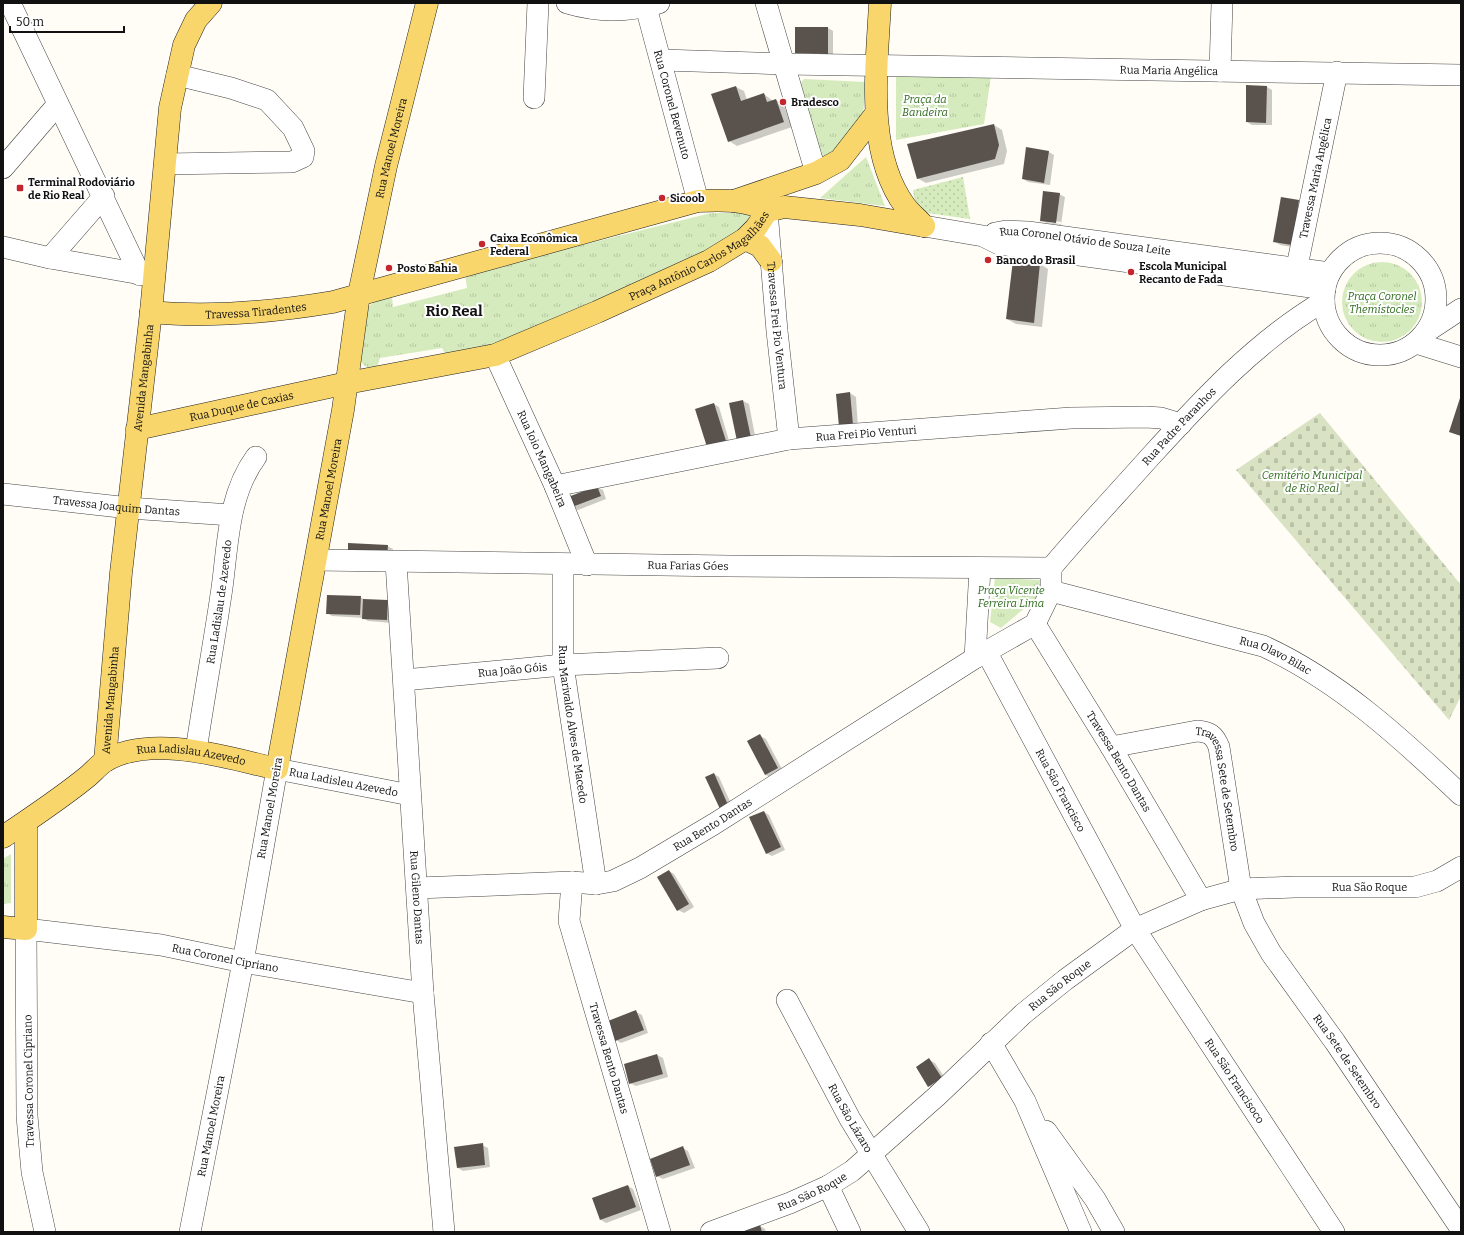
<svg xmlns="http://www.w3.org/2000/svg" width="1464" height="1235" viewBox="0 0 1464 1235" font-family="Bitter,serif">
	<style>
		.grass { fill: url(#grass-dots) }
		.cemetery { fill: url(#cemetery-stones) }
		.park { fill: url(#park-tufts) }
		.shadow { fill: #0003; fill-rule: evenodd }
		.building { fill: #5a524d }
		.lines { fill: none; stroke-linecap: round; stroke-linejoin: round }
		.minor-casing { stroke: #444; stroke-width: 22 }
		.major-casing { stroke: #222; stroke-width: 23 }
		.minor { stroke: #fff; stroke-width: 21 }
		.major { stroke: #f9d66b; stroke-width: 22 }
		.poi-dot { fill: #c4262e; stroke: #fff; stroke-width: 1.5 }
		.labels { text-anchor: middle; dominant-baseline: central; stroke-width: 4; stroke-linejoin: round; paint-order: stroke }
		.street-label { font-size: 11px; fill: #111; stroke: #fff }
		.park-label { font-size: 11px; font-style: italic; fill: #2f6b1f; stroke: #fff }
		.poi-label { font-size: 11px; font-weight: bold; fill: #111; stroke: #fff; text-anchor: start }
		.district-label { font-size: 15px; font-weight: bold; fill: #111; stroke: #fff }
	</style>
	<defs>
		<pattern id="grass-dots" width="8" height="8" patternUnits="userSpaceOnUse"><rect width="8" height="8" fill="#d5ebbd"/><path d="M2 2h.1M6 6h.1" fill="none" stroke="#b6c8a1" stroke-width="1.8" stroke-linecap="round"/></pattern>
		<pattern id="cemetery-stones" width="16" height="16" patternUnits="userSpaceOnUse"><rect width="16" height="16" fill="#d9e3c4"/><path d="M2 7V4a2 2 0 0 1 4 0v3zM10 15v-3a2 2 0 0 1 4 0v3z" fill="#b9c2a7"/></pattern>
		<pattern id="park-tufts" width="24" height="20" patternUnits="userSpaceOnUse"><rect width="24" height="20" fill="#d5ebbd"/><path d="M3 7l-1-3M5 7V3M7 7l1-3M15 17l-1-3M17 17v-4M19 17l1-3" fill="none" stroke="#b6c8a1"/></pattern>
	</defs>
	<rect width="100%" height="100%" fill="#fffdf5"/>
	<path class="grass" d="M963,177L970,219L927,213L915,202L913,190Z"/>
	<path class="cemetery" d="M1320,413L1461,585V696L1449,720L1236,470Z"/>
	<g class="park">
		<path d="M991,76L984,124L896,140V77Z"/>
		<path d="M804,79L866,82L863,115L831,158L821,159L798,86Z"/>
		<path d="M866,157L885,206L820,198Z"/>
		<path d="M711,213H747L751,222L703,257L497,347L447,357L442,348L380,358L377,367C368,369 363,366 359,359L368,307L374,302L392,297L393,307L467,288L465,274Z"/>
		<circle cx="1382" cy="302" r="40"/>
		<path d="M995,578L1041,580L1039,596L1001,628L990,622Z"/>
		<path d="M11,854V903L3,904V859Z"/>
	</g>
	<g class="shadow">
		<path d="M828,28L833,31V56H801L796,53Z"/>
		<path d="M736,87L744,91L747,100L764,94L773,101L776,100L784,105L792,127L737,146L729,141Z"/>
		<path d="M1267,87L1272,90V125H1252L1247,122Z"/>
		<path d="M994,125L1002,130L1007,151L1004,164L926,183L917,178Z"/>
		<path d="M1049,152L1054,155L1050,185L1028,182L1023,179Z"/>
		<path d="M1059,194L1065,197L1061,225L1046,223L1041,220ZM1045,220L1061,222V224L1045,222Z"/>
		<path d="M1281,198L1299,201L1304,204L1297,248L1280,245L1274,241Z"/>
		<path d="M1040,264L1048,269L1042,327L1016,324L1007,319Z"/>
		<path d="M850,393L856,397L858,428L845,429L837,395Z"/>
		<path d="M743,401L749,404L756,441L743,444L730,404Z"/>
		<path d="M714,404L719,407L730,444L713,449Z"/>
		<path d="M597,487L603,490L606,499L578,510L572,507Z"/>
		<path d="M387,546L393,549L392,561L354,559Z"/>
		<path d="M360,597L366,600L387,601L393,604L392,623L368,621L363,618L332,616L327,613Z"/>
		<path d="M760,736L766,739L783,771L771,778L766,775Z"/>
		<path d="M714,774L719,777L733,808L726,811Z"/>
		<path d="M764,812L769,815L785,850L772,856L766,853Z"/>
		<path d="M669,871L674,874L694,907L684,913L678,910Z"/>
		<path d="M636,1012L642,1015L648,1033L621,1043L616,1040Z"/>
		<path d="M657,1055L663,1058L668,1077L636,1086L630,1083Z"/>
		<path d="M929,1060L935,1063L947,1081L934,1089L929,1086Z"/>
		<path d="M482,1145L488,1148L490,1167L463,1171L458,1168Z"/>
		<path d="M683,1148L688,1151L695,1168L663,1179L657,1176Z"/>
		<path d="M628,1186L633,1189L641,1210L606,1223L601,1220Z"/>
		<path d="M760,1226L765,1229L766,1232H747Z"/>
	</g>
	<g class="building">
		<path d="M795,27H828V54L795,53Z"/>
		<path d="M1246,85L1267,86L1266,123L1246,122Z"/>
		<path d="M736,86L741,101L764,93L767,102L776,99L784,122L728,142L711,94Z"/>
		<path d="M994,124L999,145L995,159L917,179L907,144Z"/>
		<path d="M1026,147L1049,151L1044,183L1022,179Z"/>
		<path d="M1043,191L1060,193L1056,223L1040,221Z"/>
		<path d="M1281,197L1299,200L1292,245L1273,242Z"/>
		<path d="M1013,260L1040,263L1034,323L1006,319Z"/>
		<path d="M850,392L853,425L839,427L836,394Z"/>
		<path d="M1461,395V436L1449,432Z"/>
		<path d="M743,400L751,438L737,441L729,403Z"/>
		<path d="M714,403L726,441L707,447L695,409Z"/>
		<path d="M597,486L601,496L572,507L568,497Z"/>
		<path d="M348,543L388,545L387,558L348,556Z"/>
		<path d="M327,595L361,596L360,615L326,614Z"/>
		<path d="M363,599L388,600L387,620L362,619Z"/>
		<path d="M760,734L778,768L765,775L747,741Z"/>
		<path d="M714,773L728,805L720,809L705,777Z"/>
		<path d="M764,811L781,847L766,854L749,817Z"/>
		<path d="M669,870L689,904L677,911L657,877Z"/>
		<path d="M636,1010L644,1030L615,1041L608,1021Z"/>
		<path d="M657,1054L663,1074L629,1084L624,1064Z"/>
		<path d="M929,1058L942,1078L928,1087L916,1067Z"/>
		<path d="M483,1143L485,1165L457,1168L454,1147Z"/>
		<path d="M683,1146L690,1165L656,1177L650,1159Z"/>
		<path d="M628,1185L636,1207L600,1220L592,1198Z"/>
		<path d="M760,1225L762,1232H746L745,1229Z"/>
	</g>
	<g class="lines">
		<defs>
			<g id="minor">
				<path d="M10,3L140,275"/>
				<path d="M567,3C597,12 629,12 659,3"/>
				<path d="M766,3L816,173"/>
				<path id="s1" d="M646,7L698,201"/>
				<path id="s2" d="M662,60L785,64L1461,75"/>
				<path d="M1220,71L1222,3"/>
				<path d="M534,98L538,3"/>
				<path d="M165,164L292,162L303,157L304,151L293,128L267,100L231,88L177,75"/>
				<path d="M3,168L58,104"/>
				<path id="s3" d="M767,211L777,331L789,439"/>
				<path d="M924,226L983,236L999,244L1325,289"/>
				<path id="s4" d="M995,233L1006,231L1028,232L1330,273"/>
				<circle cx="1380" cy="299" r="56"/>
				<path d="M3,247L50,258L152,276"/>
				<path d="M50,258L104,196"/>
				<path id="s5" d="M1294,281L1337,72"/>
				<path d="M1426,332L1461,309"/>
				<path d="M1416,343L1461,357"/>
				<path id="s6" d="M495,355L555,486L587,565"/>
				<path id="s7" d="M555,486L789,439L1071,418L1146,417L1161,418L1181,424"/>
				<path id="s8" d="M3,494L129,508L231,515"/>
				<path id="s9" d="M316,560L729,566L1051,568"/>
				<path id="s10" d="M396,562L423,993L444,1232"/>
				<path id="s11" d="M563,564V665L596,884"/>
				<path id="s12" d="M1051,568C1083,530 1117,494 1150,457C1202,400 1256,341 1324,301"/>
				<path id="s13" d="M1051,591L1263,646C1338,680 1402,739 1461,795"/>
				<path id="s14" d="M1035,624L1111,747L1201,900"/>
				<path id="s15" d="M986,651L1135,929L1334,1232"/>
				<path d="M975,658L980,568"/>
				<path id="s16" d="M404,680L563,665L718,658"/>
				<path id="s17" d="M1111,747L1197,731C1210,732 1214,735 1219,747L1241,889L1254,923L1271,953L1335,1042L1461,1229"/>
				<path id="s18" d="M196,751C204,697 214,643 222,588C228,544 228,495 256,457"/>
				<path id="s19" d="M572,882L569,921L660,1232"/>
				<path id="s20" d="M417,888L572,882L596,884L613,881L640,868L714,824L975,658L1035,624L1051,591V568"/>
				<path id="s21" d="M787,1000L850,1119L919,1232"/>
				<path d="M991,1043L1025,1101L1081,1232"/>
				<path d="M1046,1131L1095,1199L1114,1232"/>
				<path d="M828,1186L850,1232"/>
				<path id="s22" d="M45,1232L32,1172L27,1116L26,929L161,945L243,962L423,993"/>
				<path id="s23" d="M190,1232L243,962L277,769L410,795"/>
				<path id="s24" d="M711,1232L790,1203L828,1186L852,1171L937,1096L1023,1014L1065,980L1135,929L1201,900L1241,889L1295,887H1415L1437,881L1461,867"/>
			</g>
			<g id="major">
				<path d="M880,3C877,66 865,152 905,206C910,213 918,219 924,226"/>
				<path d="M734,201L816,173L840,160L875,115"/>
				<path d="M767,211L784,207L860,215L924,226"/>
				<path d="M745,239L760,246L771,261"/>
				<path id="s25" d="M151,312C211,318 273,312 333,302L698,201C721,200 747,199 767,211"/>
				<path id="s26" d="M137,429L347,383L495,355L597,312L709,261L745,239L756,228L767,211"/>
				<path id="s27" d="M105,761L121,573L151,312L170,108L184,45L196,20L211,3"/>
				<path id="s28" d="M3,837C31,818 60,799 87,777C93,772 99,765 105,761C152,733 228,758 277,769L343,410L359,294L386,166L427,3"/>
				<path d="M3,927L26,929V822"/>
			</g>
		</defs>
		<use href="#minor" class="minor-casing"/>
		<use href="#major" class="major-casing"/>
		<use href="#minor" class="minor"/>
		<use href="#major" class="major"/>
	</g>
	<g class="poi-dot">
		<circle cx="783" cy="102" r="4"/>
		<rect x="16" y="184" width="8" height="8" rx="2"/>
		<circle cx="662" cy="198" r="4"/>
		<circle cx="482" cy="244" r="4"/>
		<circle cx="988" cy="260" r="4"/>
		<circle cx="389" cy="268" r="4"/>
		<circle cx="1131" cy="272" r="4"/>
	</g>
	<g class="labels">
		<g class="street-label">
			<text stroke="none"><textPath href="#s2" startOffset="507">Rua Maria Angélica</textPath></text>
			<text stroke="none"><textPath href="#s1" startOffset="101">Rua Coronel Bevenuto</textPath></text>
			<text stroke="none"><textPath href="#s28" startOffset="935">Rua Manoel Moreira</textPath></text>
			<text stroke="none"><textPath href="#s5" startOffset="105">Travessa Maria Angélica</textPath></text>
			<text stroke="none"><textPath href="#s4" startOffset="91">Rua Coronel Otávio de Souza Leite</textPath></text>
			<text stroke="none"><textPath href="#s26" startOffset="594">Praça Antônio Carlos Magalhães</textPath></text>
			<text stroke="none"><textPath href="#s25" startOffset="105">Travessa Tiradentes</textPath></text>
			<text stroke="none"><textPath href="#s3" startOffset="115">Travessa Frei Pio Ventura</textPath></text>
			<text stroke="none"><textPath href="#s27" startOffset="385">Avenida Mangabinha</textPath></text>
			<text stroke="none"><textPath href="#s26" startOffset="107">Rua Duque de Caxias</textPath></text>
			<text stroke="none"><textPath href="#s12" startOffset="191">Rua Padre Paranhos</textPath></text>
			<text stroke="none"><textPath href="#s7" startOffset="316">Rua Frei Pio Venturi</textPath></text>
			<text stroke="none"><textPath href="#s6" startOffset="114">Rua Ioio Mangabeira</textPath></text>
			<text stroke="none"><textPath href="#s28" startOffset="588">Rua Manoel Moreira</textPath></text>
			<text stroke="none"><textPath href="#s8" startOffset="114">Travessa Joaquim Dantas</textPath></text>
			<text stroke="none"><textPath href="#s9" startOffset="372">Rua Farias Góes</textPath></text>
			<text stroke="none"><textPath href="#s18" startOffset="151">Rua Ladislau de Azevedo</textPath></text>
			<text stroke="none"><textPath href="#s13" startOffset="234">Rua Olavo Bilac</textPath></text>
			<text stroke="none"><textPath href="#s16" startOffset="109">Rua João Góis</textPath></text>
			<text stroke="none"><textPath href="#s27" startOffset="61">Avenida Mangabinha</textPath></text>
			<text stroke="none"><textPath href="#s11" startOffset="161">Rua Marivaldo Alves de Macedo</textPath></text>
			<text stroke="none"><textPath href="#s28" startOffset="216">Rua Ladislau Azevedo</textPath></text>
			<text stroke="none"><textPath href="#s14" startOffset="161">Travessa Bento Dantas</textPath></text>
			<text stroke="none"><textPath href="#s23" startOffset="539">Rua Ladisleu Azevedo</textPath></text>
			<text stroke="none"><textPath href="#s15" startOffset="158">Rua São Francisco</textPath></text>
			<text stroke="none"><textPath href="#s17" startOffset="154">Travessa Sete de Setembro</textPath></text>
			<text transform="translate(270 808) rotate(-80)">Rua Manoel Moreira</text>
			<text stroke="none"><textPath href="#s20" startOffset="311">Rua Bento Dantas</textPath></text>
			<text stroke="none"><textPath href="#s24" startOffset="769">Rua São Roque</textPath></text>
			<text stroke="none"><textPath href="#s10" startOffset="336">Rua Gileno Dantas</textPath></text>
			<text stroke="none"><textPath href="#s22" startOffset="506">Rua Coronel Cipriano</textPath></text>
			<text stroke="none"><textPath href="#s24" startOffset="433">Rua São Roque</textPath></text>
			<text stroke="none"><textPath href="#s19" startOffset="182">Travessa Bento Dantas</textPath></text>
			<text stroke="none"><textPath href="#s17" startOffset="464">Rua Sete de Setembro</textPath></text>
			<text stroke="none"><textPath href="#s15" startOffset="497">Rua São Francisoco</textPath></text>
			<text transform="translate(29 1081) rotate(-91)">Travessa Coronel Cipriano</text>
			<text stroke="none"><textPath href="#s21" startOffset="134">Rua São Lázaro</textPath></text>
			<text stroke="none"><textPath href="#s23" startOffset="108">Rua Manoel Moreira</textPath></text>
			<text stroke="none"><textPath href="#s24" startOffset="109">Rua São Roque</textPath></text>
		</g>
		<g class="park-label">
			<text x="925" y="99">Praça da<tspan x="925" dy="13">Bandeira</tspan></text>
			<text x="1382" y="296">Praça Coronel<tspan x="1382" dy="13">Themístocles</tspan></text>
			<text x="1312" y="475">Cemitério Municipal<tspan x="1312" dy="13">de Rio Real</tspan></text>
			<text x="1011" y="590">Praça Vicente<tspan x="1011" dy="13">Ferreira Lima</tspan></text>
		</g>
		<g class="poi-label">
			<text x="791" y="102">Bradesco</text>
			<text x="28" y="182">Terminal Rodoviário<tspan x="28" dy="13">de Rio Real</tspan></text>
			<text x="670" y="198">Sicoob</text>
			<text x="490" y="238">Caixa Econômica<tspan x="490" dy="13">Federal</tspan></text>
			<text x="996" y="260">Banco do Brasil</text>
			<text x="1139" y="266">Escola Municipal<tspan x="1139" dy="13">Recanto de Fada</tspan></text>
			<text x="397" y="268">Posto Bahia</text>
		</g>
		<g class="district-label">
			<text x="454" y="311">Rio Real</text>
		</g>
	</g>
	<rect width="1464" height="1235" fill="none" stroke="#111111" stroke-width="8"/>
	<path d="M10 26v6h114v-6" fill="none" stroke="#111111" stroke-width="2"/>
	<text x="16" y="26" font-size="12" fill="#111111" stroke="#ffffff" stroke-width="3" paint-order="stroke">50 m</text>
</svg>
